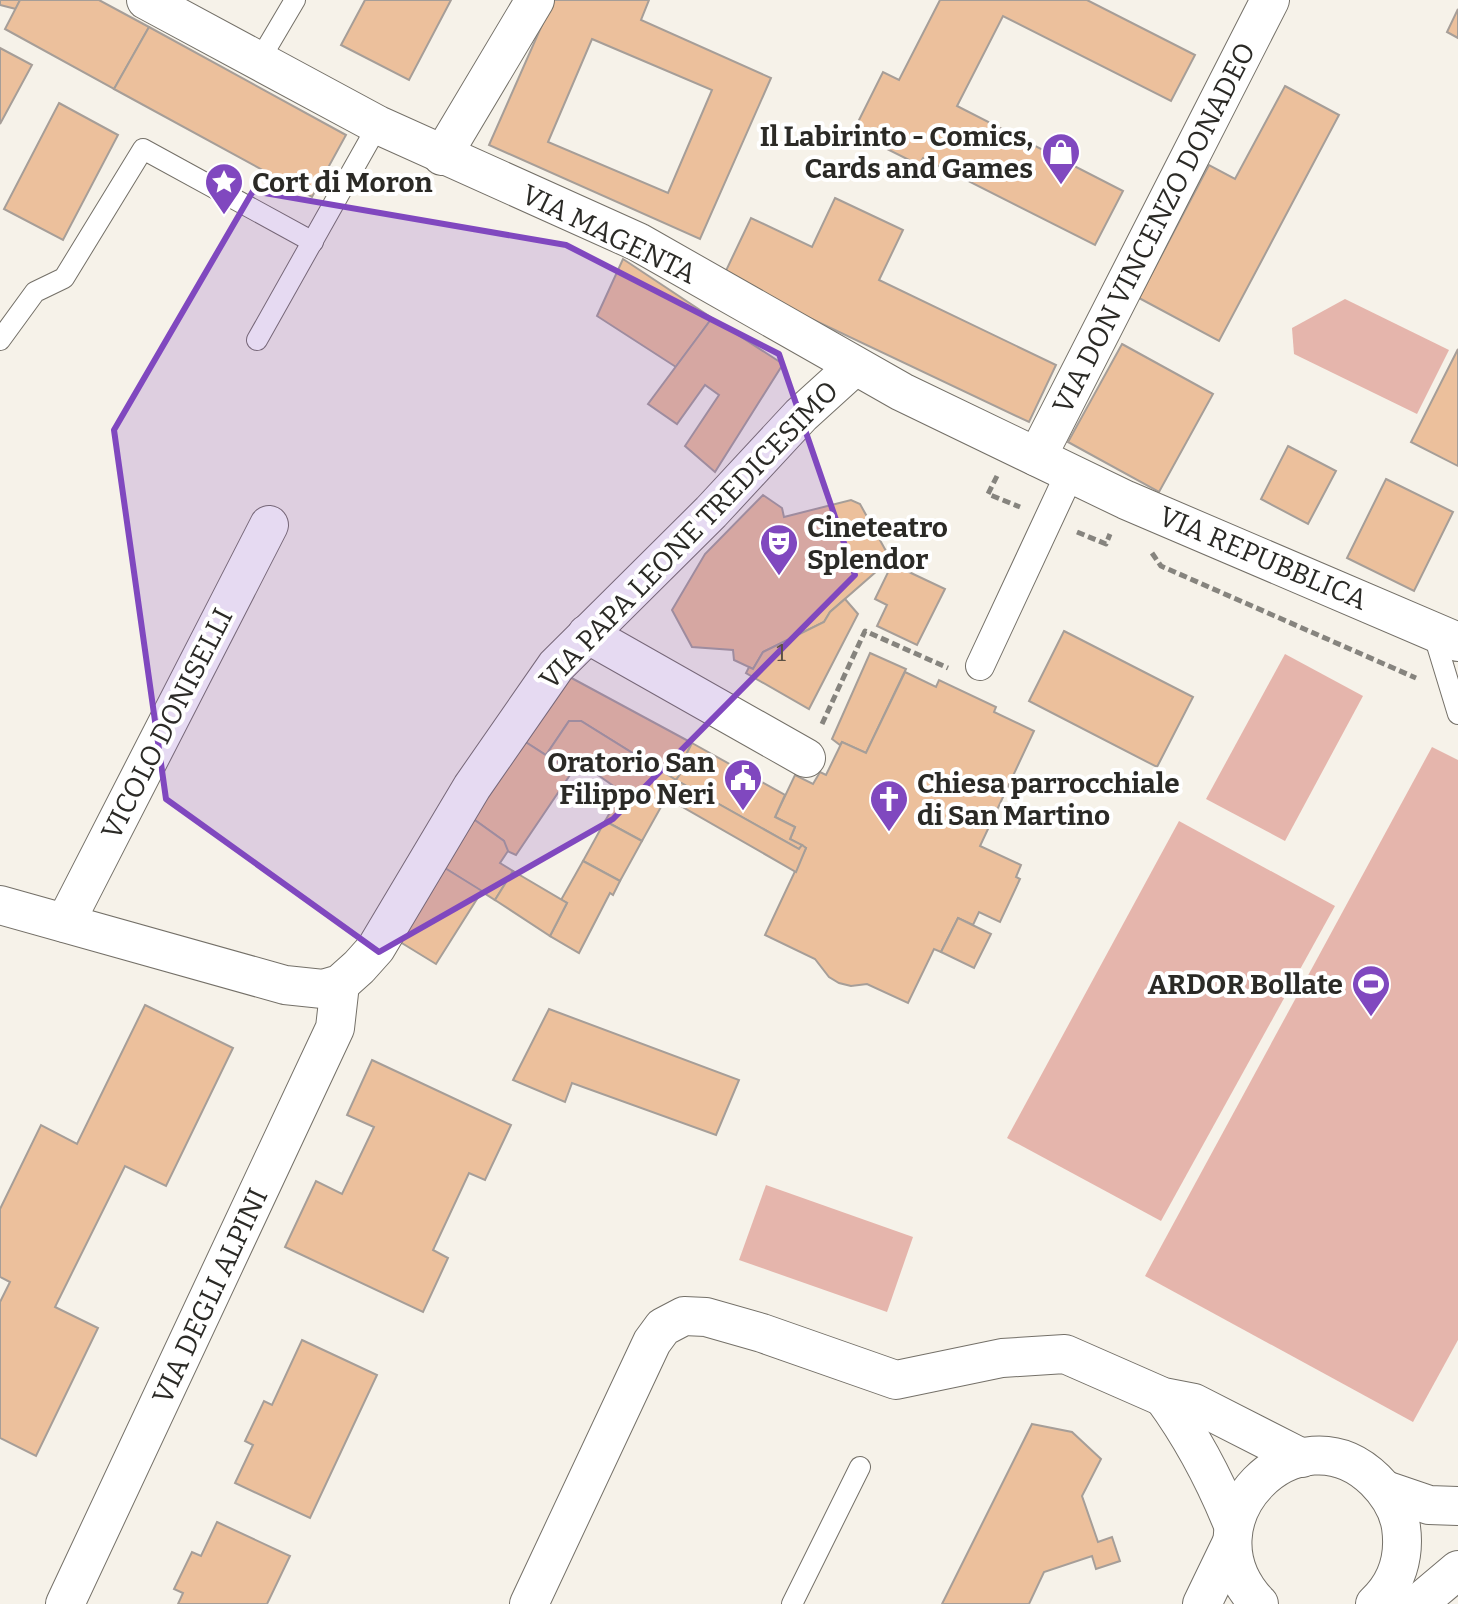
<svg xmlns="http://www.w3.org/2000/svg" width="1458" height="1604" viewBox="0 0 1458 1604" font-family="Bitter,serif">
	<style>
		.green { fill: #e5b5ac }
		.building { fill: #ecc09c; stroke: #a69e98; stroke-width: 2; fill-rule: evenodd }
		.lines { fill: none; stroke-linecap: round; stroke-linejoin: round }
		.service-casing { stroke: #747068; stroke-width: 22 }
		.pedestrian-casing { stroke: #747068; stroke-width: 30 }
		.minor-casing { stroke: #747068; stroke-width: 40 }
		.path { stroke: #86847e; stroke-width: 5; stroke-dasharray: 8 4; stroke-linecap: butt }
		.service { stroke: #fff; stroke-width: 20 }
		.pedestrian { stroke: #fff; stroke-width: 28 }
		.minor { stroke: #fff; stroke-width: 38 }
		.marked { fill: #8048bf; fill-opacity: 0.2; stroke: #8048bf; stroke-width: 6; stroke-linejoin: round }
		.labels { text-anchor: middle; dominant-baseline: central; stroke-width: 8; stroke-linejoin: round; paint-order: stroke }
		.number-label { font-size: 24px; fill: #5b5044 }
		.poi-label { font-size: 28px; font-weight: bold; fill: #2b2a26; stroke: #fff; text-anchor: end }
		.street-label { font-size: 28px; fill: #2b2a26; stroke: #fff }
	</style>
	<rect width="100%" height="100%" fill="#f6f2e9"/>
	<g class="green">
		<path d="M1345,299L1449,350L1417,414L1294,354L1292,328Z"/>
		<path d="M1285,654L1363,696L1285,841L1206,799Z"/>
		<path d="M1432,747L1458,760V1340L1413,1422L1145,1276Z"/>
		<path d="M1179,821L1335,906L1161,1221L1007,1138Z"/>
		<path d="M766,1185L913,1237L887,1312L739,1260Z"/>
	</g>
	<g class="building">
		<path d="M0,0H20L16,9L0,5Z"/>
		<path d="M20,0H99L149,27L114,89L5,29Z"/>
		<path d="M365,0H451L409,80L341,45Z"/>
		<path d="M553,0H649L641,20L771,78L700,239L489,145ZM592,39L712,90L668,193L548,142Z"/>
		<path d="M940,0H1087L1195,55L1171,101L1003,16L957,106L1123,191L1095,245L923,158L919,165L853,132L883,72L899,80Z"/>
		<path d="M1458,9V38L1447,32Z"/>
		<path d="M149,27L346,135L312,197L114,89Z"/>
		<path d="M0,48L32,65L0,124Z"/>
		<path d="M1285,86L1339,115L1219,341L1139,298L1209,165L1235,179Z"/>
		<path d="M59,103L118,135L63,240L4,209Z"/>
		<path d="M835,198L903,230L879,280L1056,365L1029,422L723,277L751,218L812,247Z"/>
		<path d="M623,259L712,318L676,367L597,316Z"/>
		<path d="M712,318L783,364L715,472L685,446L719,395L705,385L677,424L648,404Z"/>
		<path d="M1122,344L1213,394L1159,492L1068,442Z"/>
		<path d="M1458,349V466L1411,442Z"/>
		<path d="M1288,446L1336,471L1308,524L1261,499Z"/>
		<path d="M1386,479L1453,512L1414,591L1347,558Z"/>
		<path d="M763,495L782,508L784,517L851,500L860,504L886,551V563L830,612L824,622L763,652L753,669L734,660L733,650L692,647L672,610L705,554Z"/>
		<path d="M892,564L945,589L917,645L877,626L887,605L875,599Z"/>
		<path d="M845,599L858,614L809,709L746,673L749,667L753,669L763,652L824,622L830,612Z"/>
		<path d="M1064,631L1193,697L1157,767L1029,701Z"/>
		<path d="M870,653L906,669L866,753L842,742L840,745L832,739Z"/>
		<path d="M905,672L936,687L939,680L996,707L994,712L1034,731L980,846L1021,865L1016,877L1020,879L1000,922L979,912L973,925L958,918L941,952L934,949L908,1003L867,984L851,986L839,983L829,977L815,959L765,935L806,848L790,839L795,827L775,817L795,775L813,784L820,772L826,775L842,742L866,753Z"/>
		<path d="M566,675L692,743L679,769L681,773L676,780L581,721H569L546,755L524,741Z"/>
		<path d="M569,721H581L676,780L642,841L605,821L622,792L578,761L572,772L546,755Z"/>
		<path d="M524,741L572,772L516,855L505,850L504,841L472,818Z"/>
		<path d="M692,743L785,795L775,817L795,827L790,839L802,845L799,849L676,780L681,773L679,769Z"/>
		<path d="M676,780L799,849L802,845L806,848L796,872L667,798Z"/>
		<path d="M472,818L504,841L508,851L500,863L513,871L495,900L440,865Z"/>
		<path d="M605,821L642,841L620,881L583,861Z"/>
		<path d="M583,861L620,881L613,895L610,893L579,953L550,936L567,903L561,900Z"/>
		<path d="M440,865L482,891L436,964L392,937Z"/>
		<path d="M513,871L567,903L550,936L495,900Z"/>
		<path d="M958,918L991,934L974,968L941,952Z"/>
		<path d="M145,1005L233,1048L166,1186L125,1166L55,1307L98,1328L36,1456L0,1438V1302L10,1282L0,1277V1209L41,1125L77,1144Z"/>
		<path d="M549,1009L739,1080L716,1135L572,1083L565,1102L513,1080Z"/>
		<path d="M372,1060L511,1125L485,1180L469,1173L433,1250L448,1258L423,1312L285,1247L316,1181L342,1194L374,1127L347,1115Z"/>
		<path d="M302,1340L377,1375L310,1518L235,1483L253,1445L245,1441L264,1401L272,1405Z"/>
		<path d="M1032,1424L1072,1432L1101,1459L1082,1496L1098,1542L1112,1537L1120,1561L1096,1569L1092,1556L1044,1572L1029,1604H942Z"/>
		<path d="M217,1522L290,1556L267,1604H178L183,1593L174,1589L192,1552L201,1556Z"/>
	</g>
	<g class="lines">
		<defs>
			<g id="service">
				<path d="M259,61L295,0"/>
				<path d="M0,340L35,292L64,278L143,149L313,242"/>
				<path d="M257,340L378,125"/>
				<path d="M1433,632L1458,714"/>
				<path d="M792,1604L860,1467"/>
			</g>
			<path id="pedestrian" d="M980,666L1070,473"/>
			<g id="minor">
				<path d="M146,0L378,125L638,242L902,392L1126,500L1458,642"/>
				<path d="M442,156L535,0"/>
				<path d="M1037,457L1270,0"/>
				<path d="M587,634L806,758"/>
				<path d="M0,905L285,985L323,989L340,984L359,967L376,948L472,787L556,666L711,512L801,415L855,366"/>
				<path d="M65,923L269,525"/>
				<path d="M1163,1397C1193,1438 1214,1478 1233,1525"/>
				<path d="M1385,1490L1429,1505L1458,1506"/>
				<path d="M65,1604L335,1028L340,984"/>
				<path d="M529,1604L652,1342L663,1327L684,1316L706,1317L762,1333L896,1380L1002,1358L1065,1354L1163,1397L1194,1403L1302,1458"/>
				<path d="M1202,1604L1231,1544"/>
				<path d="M1259,1604C1179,1521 1298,1404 1375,1480C1388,1493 1398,1508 1401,1527C1405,1556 1397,1584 1375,1604"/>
				<path d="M1413,1604L1420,1602L1458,1570"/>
			</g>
		</defs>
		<use href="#service" class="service-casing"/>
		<use href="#pedestrian" class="pedestrian-casing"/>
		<use href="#minor" class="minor-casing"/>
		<g class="path">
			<path d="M997,476L988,494L1020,507"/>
			<path d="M1077,532L1106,544L1110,534"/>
			<path d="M1152,553L1161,566L1416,678"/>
			<path d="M822,724L865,631L948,668"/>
		</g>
		<use href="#service" class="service"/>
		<use href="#pedestrian" class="pedestrian"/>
		<use href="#minor" class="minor"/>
	</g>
	<path class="marked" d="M253,191L566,245L779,354L855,575L613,819L379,952L166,799L114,430Z"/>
	<defs>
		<symbol id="shop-pin" viewBox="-11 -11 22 30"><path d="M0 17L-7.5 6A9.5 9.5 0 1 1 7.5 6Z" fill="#8048bf" stroke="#fff"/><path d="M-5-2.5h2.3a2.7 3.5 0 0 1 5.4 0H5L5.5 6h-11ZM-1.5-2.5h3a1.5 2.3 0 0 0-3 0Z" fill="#fff"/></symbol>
		<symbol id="sight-pin" viewBox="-11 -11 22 30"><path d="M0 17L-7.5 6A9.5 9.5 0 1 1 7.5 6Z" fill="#8048bf" stroke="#fff"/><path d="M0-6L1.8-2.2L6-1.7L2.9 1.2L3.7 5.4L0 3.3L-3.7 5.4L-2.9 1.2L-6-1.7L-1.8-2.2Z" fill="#fff"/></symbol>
		<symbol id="theatre-pin" viewBox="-11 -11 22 30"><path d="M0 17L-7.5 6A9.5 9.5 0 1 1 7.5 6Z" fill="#8048bf" stroke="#fff"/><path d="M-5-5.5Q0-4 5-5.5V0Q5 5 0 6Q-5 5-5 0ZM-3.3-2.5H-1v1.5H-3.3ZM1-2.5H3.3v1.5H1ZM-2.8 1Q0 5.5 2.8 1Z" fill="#fff"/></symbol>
		<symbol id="civic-pin" viewBox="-11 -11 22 30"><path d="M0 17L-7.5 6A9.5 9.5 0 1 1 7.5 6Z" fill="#8048bf" stroke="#fff"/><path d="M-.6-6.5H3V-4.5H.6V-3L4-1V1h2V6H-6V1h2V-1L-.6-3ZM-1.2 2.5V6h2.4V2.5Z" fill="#fff"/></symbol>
		<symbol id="church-pin" viewBox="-11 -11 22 30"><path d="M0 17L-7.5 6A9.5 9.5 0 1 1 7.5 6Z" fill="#8048bf" stroke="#fff"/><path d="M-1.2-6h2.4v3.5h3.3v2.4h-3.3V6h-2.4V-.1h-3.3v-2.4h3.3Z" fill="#fff"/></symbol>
		<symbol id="stadium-pin" viewBox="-11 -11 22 30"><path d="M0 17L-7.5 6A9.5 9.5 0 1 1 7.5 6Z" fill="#8048bf" stroke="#fff"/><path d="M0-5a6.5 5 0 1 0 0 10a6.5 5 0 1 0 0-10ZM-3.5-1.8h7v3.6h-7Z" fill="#fff"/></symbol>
	</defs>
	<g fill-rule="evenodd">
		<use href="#shop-pin" x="1039" y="130" width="44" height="60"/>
		<use href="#sight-pin" x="202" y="160" width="44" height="60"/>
		<use href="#theatre-pin" x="757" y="521" width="44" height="60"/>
		<use href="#civic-pin" x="721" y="756" width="44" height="60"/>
		<use href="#church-pin" x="867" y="777" width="44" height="60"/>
		<use href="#stadium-pin" x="1349" y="962" width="44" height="60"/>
	</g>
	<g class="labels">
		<g class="number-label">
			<text x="781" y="653">1</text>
		</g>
		<g class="poi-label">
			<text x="1033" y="136">Il Labirinto - Comics,<tspan x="1033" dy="32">Cards and Games</tspan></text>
			<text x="252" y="182" text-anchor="start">Cort di Moron</text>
			<text x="807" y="527" text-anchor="start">Cineteatro<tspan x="807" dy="32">Splendor</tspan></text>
			<text x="715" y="762">Oratorio San<tspan x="715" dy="32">Filippo Neri</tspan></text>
			<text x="917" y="783" text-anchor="start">Chiesa parrocchiale<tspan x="917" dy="32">di San Martino</tspan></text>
			<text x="1343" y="984">ARDOR Bollate</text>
		</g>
		<g class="street-label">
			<text transform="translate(1154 228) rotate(-63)">VIA DON VINCENZO DONADEO</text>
			<text transform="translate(609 234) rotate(26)">VIA MAGENTA</text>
			<text transform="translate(689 535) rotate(-46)">VIA PAPA LEONE TREDICESIMO</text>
			<text transform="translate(1263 558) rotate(23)">VIA REPUBBLICA</text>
			<text transform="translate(167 724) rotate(-63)">VICOLO DONISELLI</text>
			<text transform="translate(210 1296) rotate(-65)">VIA DEGLI ALPINI</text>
		</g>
	</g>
</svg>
